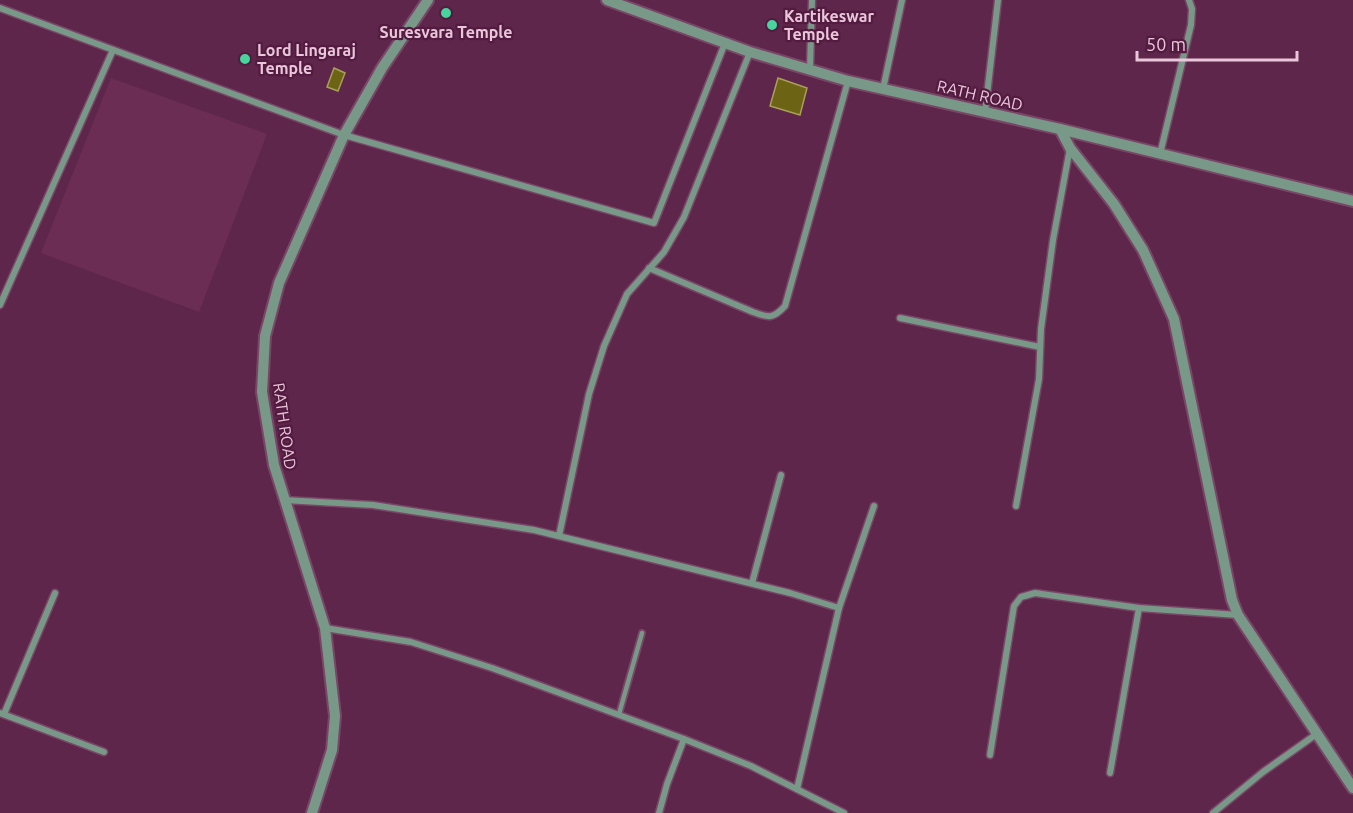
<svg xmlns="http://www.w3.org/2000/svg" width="1353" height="813" viewBox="0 0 1353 813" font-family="Ubuntu,sans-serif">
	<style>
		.built { fill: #6c2d55 }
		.building { fill: #6c6414; stroke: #a8a058; stroke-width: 1.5 }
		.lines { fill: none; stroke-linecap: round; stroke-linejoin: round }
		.service-casing { stroke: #7a4667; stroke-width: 8 }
		.minor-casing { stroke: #7a4667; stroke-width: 9 }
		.tertiary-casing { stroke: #7a4667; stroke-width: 14 }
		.service { stroke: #789888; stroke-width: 4.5 }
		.minor { stroke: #789888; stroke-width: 6 }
		.tertiary { stroke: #789888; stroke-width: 10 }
		.poi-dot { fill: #47d49d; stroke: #521b3f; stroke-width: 2 }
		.labels { text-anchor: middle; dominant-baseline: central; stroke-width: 4.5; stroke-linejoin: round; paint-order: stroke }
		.poi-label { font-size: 16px; font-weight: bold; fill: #e9c6da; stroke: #521b3f; text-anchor: start }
		.street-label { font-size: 16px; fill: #e9c6da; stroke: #521b3f }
	</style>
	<rect width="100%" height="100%" fill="#5e264a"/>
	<path class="built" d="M111,78L267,134L199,312L41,253Z"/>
	<g class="building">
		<path d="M334,68L345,73L338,91L327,87Z"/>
		<path d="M778,78L807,88L800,115L770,106Z"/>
	</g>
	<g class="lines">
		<defs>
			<path id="service" d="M619,714L642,633"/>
			<g id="minor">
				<path d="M0,8L344,135L654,223L725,43"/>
				<path d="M810,69L812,0"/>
				<path d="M883,89L902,0"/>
				<path d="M985,112L998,0"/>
				<path d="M1160,154L1191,25L1192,9L1189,0"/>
				<path d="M649,268L753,312C769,318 773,319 785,306L848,81"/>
				<path d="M0,305L113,50"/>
				<path d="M900,318L1040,347"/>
				<path d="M284,500L373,505L534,530L790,593L839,608"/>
				<path d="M1016,506L1039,379L1041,329L1053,240L1070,148"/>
				<path d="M559,536L589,394L604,346L627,294L664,252L684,217L750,52"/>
				<path d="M752,583L781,475"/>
				<path d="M325,628L411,642L492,668L684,739L751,766L844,813"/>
				<path d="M0,713L104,752"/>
				<path d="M4,714L55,593"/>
				<path d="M990,755L1014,606L1021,597L1035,593L1139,608L1238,615"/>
				<path d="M1110,773L1139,608"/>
				<path d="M797,789L839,608L874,506"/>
				<path d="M659,813L667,784L684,739"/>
				<path d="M1213,813L1263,772L1318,733"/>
			</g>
			<g id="tertiary">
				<path d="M607,0L750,52L848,81L1060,129L1353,201"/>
				<path d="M1060,129L1070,148L1114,204L1143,250L1174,319L1232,600L1238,615L1353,788"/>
				<path d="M312,813L332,750L335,716L325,628L274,465L262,392L265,336L279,283L344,135L382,68L428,0"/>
			</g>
		</defs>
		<use href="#service" class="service-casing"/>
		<use href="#minor" class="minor-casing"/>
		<use href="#tertiary" class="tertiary-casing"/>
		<use href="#service" class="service"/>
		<use href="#minor" class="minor"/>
		<use href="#tertiary" class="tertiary"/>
	</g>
	<g class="poi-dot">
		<circle cx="446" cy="13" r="6"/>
		<circle cx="772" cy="25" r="6"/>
		<circle cx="245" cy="59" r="6"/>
	</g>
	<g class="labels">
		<g class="poi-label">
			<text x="784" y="16">Kartikeswar<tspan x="784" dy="18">Temple</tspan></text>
			<text x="446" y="32" text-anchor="middle">Suresvara Temple</text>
			<text x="257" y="50">Lord Lingaraj<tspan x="257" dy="18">Temple</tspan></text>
		</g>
		<g class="street-label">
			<text transform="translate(980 95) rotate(13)">RATH ROAD</text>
			<text transform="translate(285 426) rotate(82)">RATH ROAD</text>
		</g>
	</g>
	<path d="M1137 51v9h160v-9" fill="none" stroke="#e9c6da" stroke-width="3"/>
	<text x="1146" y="51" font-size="18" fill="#e9c6da" stroke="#521b3f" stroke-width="4.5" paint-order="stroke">50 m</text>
</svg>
